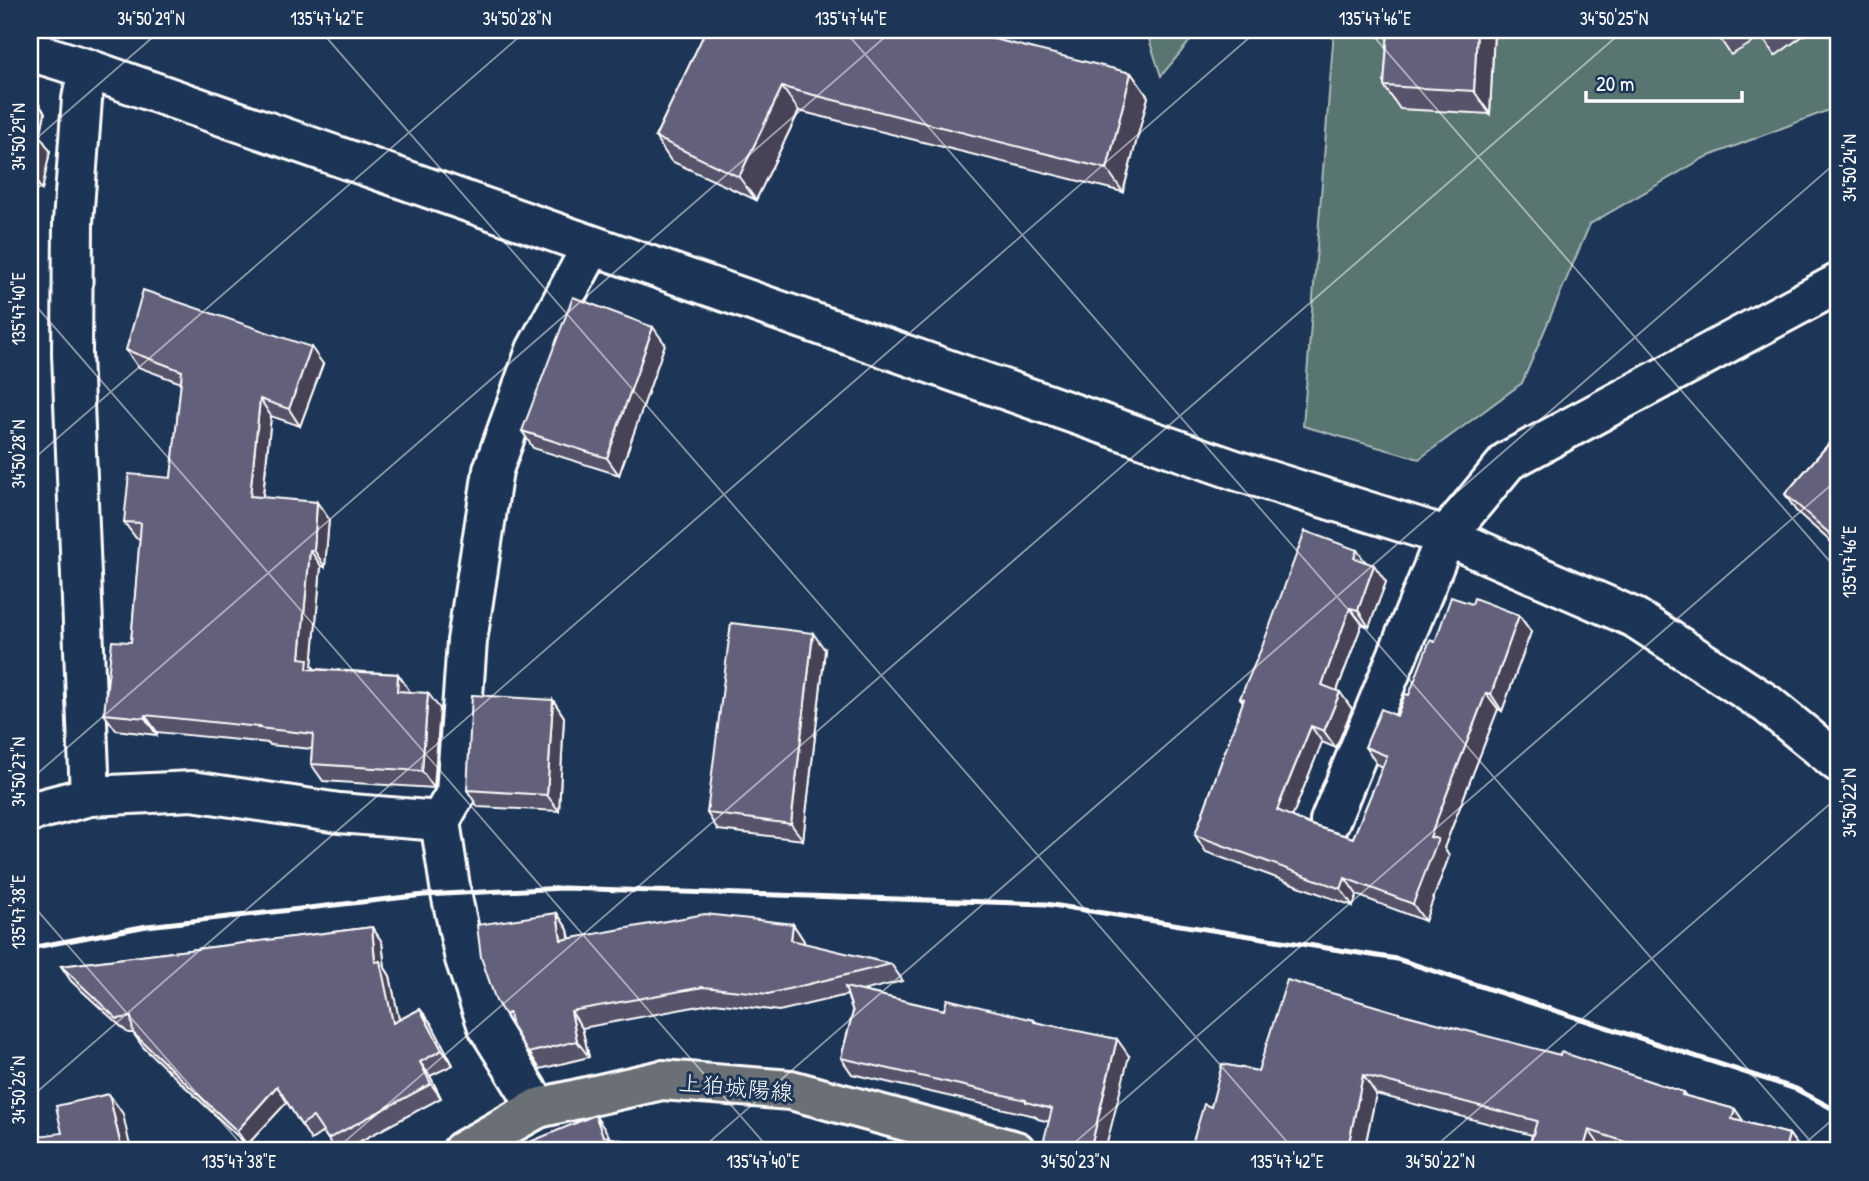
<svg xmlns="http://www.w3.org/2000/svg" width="1869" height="1181" viewBox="0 0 1869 1181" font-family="'Patrick Hand','Klee One',sans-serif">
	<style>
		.green { fill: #587471; stroke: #acbab8; stroke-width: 2 }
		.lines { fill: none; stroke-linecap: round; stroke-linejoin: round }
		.minor-casing { stroke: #fff; stroke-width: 44 }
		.tertiary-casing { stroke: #fff; stroke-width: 44 }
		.primary-casing { stroke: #fff; stroke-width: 44 }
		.minor { stroke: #1d3557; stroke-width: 38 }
		.tertiary { stroke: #1d3557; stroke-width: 38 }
		.primary { stroke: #6b6f75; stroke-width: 38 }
		.rail { stroke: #fff; stroke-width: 5 }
		.wall { fill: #56536b; stroke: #fff; stroke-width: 2 }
		.shaded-wall { fill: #464357; stroke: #fff; stroke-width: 2 }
		.building { fill: #64607c; stroke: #fff; stroke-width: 2 }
		.ticks { fill: none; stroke: #fff; stroke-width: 2; stroke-opacity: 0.45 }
		.labels { text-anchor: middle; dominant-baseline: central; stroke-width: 6; stroke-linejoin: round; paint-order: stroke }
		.street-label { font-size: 23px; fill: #fff; stroke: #1d3557 }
		.neatline { fill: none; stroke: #fff; stroke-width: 2.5 }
		.ticks-label { font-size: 18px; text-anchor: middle; fill: #fff }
	</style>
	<rect width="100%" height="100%" fill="#1d3557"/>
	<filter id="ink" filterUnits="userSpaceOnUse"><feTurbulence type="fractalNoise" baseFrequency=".0143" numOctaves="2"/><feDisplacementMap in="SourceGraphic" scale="14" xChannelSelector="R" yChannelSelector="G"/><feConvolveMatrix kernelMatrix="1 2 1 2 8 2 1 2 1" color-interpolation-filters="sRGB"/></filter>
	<g filter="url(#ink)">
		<g class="green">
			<path d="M1146,30H1199L1161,76Z"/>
			<path d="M1334,30H1839V106L1704,158L1590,224L1522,383L1419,459L1303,426Z"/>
		</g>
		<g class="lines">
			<defs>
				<g id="minor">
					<path d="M88,69L82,99L73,222L72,354L90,796"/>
					<path d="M30,812L90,796L192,791L339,813L440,821"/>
					<path d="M1330,821L1446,536L1508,461L1839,283"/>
					<path d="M538,1108L488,1027L465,959L451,893L440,821L456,793L467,641L493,470L536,350L592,246"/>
				</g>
				<path id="tertiary" d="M30,51L88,69L1235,470L1446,536L1635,618L1767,704L1839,763"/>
				<path id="primary" d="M462,1151L538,1108L662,1080L791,1090L1016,1151"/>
			</defs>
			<use href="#minor" class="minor-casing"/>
			<use href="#tertiary" class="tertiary-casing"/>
			<use href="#primary" class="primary-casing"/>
			<use href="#minor" class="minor"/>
			<use href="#tertiary" class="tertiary"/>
			<use href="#primary" class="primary"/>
			<path class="rail" d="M30,948L147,926L424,895L564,888L1046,904L1397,959L1796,1089L1839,1112"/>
		</g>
		<g class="wall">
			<path d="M706,30L1131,73L1148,97L1123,192L799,111L756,200L671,161L655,137Z"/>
			<path d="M1388,30H1494L1490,114L1400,109L1384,86Z"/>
			<path d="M1714,30H1811L1775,56L1762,37L1731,55Z"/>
			<path d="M30,96L34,97L45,113L40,136L50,151L42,190L31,188V307Z"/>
			<path d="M665,344L619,475L533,448L522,431Z"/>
			<path d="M126,350L323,364L300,426L271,416L263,497L329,519L325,567L321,566L312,666L315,669L398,674L409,691L440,709L434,788L323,781L311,764L312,749L270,745L269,743L157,732V735L116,730L104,714L131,642L140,539L136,538L124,522L171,478L181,383L138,367Z"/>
			<path d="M1839,432V549L1796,511L1785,494Z"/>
			<path d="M1365,561L1386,582L1369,627L1362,624L1337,691L1352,709L1336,748L1322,742L1292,817L1311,825L1353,838L1383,767L1377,764L1365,747L1397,716L1409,695L1435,642L1472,604L1519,615L1531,632L1502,711L1498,709L1444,848L1449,856L1425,921L1357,895L1353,906L1206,852L1195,835L1243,702L1240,698Z"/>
			<path d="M825,650L803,840L718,830L707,813Z"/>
			<path d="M553,700L564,717L559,811L478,807L467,790Z"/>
			<path d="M557,913L568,930L570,939L793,924L804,941V944L891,964L903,981L862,991L944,1010L1034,1020L1036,1022L1129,1056L1049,1122L1038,1119L1035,1116L852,1074L841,1058L853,1012L847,995L779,1011L715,1003L582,1028L589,1057L540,1069L505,1015Z"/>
			<path d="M372,927L382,942L385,968L390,976L399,1020L420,1009L431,1023L453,1065L430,1076L441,1098L342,1151H336L323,1132L311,1140L287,1102L247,1145L143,1047L133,1033H128L71,981L61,966Z"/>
			<path d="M1406,1015L1683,1092L1686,1096L1735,1109L1744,1122L1789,1134L1801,1150L1805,1151H1610L1602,1149V1151H1528L1532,1135L1376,1094L1364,1151H1194L1191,1148L1211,1107L1258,1071Z"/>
		</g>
		<g class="shaded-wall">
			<path d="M1477,30H1494L1490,114L1474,91Z"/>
			<path d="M1131,73L1148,97L1123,192L1107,169Z"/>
			<path d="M782,87L799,111L756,200L739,177Z"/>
			<path d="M34,97L45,113L40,136L50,151L42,190L31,174L30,115Z"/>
			<path d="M30,186L31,188V307L30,306Z"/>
			<path d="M653,327L665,344L619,475L607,458Z"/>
			<path d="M311,347L323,364L300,426L289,409Z"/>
			<path d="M260,399L271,416L261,513L250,496Z"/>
			<path d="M317,502L329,519L325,567L314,550Z"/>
			<path d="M310,550L321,566L312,666L319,676L318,685L300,658Z"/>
			<path d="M1357,550L1369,567L1354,558Z"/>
			<path d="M1374,565L1386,582L1369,627L1358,610Z"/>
			<path d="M1350,608L1362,624L1333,701L1322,685Z"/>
			<path d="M1519,615L1531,632L1502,711L1491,694Z"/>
			<path d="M813,633L825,650L803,840L791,824Z"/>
			<path d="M398,674L409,690L408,707L397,691Z"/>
			<path d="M1340,692L1352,709L1336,748L1324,731Z"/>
			<path d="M428,693L440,709L434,788L422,771Z"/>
			<path d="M1486,693L1498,709L1444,848L1449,856L1425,921L1413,904L1430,837Z"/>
			<path d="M553,700L564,717L559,811L547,795Z"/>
			<path d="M145,715L157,732V735L145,718Z"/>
			<path d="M1311,726L1322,742L1288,827L1277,810Z"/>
			<path d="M1345,878L1357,895L1353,906L1341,889Z"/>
			<path d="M557,913L568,930L572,957L561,940Z"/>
			<path d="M793,924L804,941L802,957L791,940Z"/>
			<path d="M372,927L382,942L385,968L390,976L403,1038L393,1023L375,962Z"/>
			<path d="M420,1009L431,1023L453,1065L442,1050Z"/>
			<path d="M571,1011L582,1028L589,1057L577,1041Z"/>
			<path d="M1117,1039L1129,1056L1105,1151H1090Z"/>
			<path d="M420,1062L430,1076L441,1098L431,1084Z"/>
			<path d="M1363,1075L1376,1094L1364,1151H1351L1348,1147Z"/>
			<path d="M277,1086L288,1101L247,1145L237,1131Z"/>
			<path d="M109,1094L123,1114L131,1151H122Z"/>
			<path d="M1735,1109L1748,1128L1732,1119Z"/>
			<path d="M595,1115L608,1134L615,1151L603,1136Z"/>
			<path d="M1589,1130L1602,1149V1151H1583Z"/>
			<path d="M1789,1134L1801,1151L1786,1146Z"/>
		</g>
		<g class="building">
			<path d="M706,30H958L1131,73L1107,169L782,87L739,177L655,137Z"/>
			<path d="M1388,30H1477L1474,91L1384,86Z"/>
			<path d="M1714,30H1734L1719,38Z"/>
			<path d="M1758,30H1776L1763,39Z"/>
			<path d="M30,96L34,97L30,115Z"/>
			<path d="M30,134L39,136L31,174H30Z"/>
			<path d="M143,290L311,347L289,409L260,399L250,496L317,502L314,550H310L300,658L308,659L307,669L398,674L397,691L428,693L422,771L311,764L313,734L258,728L259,727L145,715V718L104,714L112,641L131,642L141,523L124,522L129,474L171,478L182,371L126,350Z"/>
			<path d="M573,297L653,327L607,458L522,431Z"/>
			<path d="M1839,432V542L1785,494Z"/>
			<path d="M1305,531L1357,550L1354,558L1374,565L1358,610L1350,608L1322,685L1340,692L1324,731L1311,726L1277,810L1311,825L1353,838L1387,756L1365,747L1381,709L1397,716L1405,694L1409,695L1430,640L1435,642L1451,597L1472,604L1474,598L1519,615L1491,694L1486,693L1430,837L1438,839L1413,904L1345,878L1341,889L1195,835L1244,699L1240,698L1262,647Z"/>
			<path d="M731,623L813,633L791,824L707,813Z"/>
			<path d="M472,695L553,700L547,795L467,790Z"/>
			<path d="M557,913L561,940L705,914L793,924L791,940L891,964L768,994L703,987L571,1011L577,1041L528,1053L512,1026L509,1013L505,1015L496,1001L481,957L477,925Z"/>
			<path d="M372,927L375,962L380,961L393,1023L420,1009L442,1050L420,1062L431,1084L328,1139L313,1117L301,1125L277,1086L237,1131L133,1033L131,1017L117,1019L61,966Z"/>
			<path d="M1287,980L1406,1015L1560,1055L1561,1052L1683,1092L1682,1095L1735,1109L1732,1119L1789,1134L1786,1146L1805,1151H1653L1589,1130L1583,1151H1528L1537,1121L1363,1075L1348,1147L1341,1146L1339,1151H1203L1191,1148L1204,1104L1211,1107L1222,1064L1258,1071Z"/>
			<path d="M845,987L944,1010L947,999L1034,1020V1022L1117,1039L1090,1151H1041L1052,1109L1026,1102V1100L841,1058L853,1012Z"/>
			<path d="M109,1094L122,1151H31L30,1137L62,1133L56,1106Z"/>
			<path d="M595,1115L603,1136L671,1151H508Z"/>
			<path d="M751,1145L779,1151H750Z"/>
		</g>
	</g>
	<path class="ticks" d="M320,30L1295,1151M844,30L1819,1151M1368,30L1839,572M30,144L161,30M30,299L771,1151M30,462L527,30M30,780L893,30M30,902L247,1151M30,1098L1258,30M334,1151L1624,30M699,1151L1839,160M1065,1151L1839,478M1430,1151L1839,796M1796,1151L1839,1114"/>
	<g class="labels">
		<g class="street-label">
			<text transform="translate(736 1087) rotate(5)">上狛城陽線</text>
		</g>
	</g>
	<rect width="1869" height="1181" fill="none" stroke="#1d3557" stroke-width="77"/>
	<path d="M1586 91v10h156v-10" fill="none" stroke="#ffffff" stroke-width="3.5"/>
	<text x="1596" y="91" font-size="21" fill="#ffffff" stroke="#1d3557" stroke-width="5" paint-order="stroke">20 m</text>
	<rect x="38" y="38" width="1792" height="1104" class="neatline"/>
	<g class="ticks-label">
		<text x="151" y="25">34°50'29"N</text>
		<text x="327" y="25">135°47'42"E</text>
		<text x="517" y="25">34°50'28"N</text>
		<text x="851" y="25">135°47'44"E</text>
		<text x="1375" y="25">135°47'46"E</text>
		<text x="1614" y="25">34°50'25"N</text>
		<text transform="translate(19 137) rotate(-90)" y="6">34°50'29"N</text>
		<text transform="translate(1850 168) rotate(-90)" y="6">34°50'24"N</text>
		<text transform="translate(19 309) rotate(-90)" y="6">135°47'40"E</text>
		<text transform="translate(19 454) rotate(-90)" y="6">34°50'28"N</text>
		<text transform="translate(1850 562) rotate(-90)" y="6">135°47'46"E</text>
		<text transform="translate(19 772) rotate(-90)" y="6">34°50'27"N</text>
		<text transform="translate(1850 803) rotate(-90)" y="6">34°50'22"N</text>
		<text transform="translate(19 912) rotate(-90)" y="6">135°47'38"E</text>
		<text transform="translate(19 1090) rotate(-90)" y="6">34°50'26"N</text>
		<text x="239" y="1168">135°47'38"E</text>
		<text x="763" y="1168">135°47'40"E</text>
		<text x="1075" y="1168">34°50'23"N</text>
		<text x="1287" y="1168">135°47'42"E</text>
		<text x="1440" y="1168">34°50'22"N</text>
	</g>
</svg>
